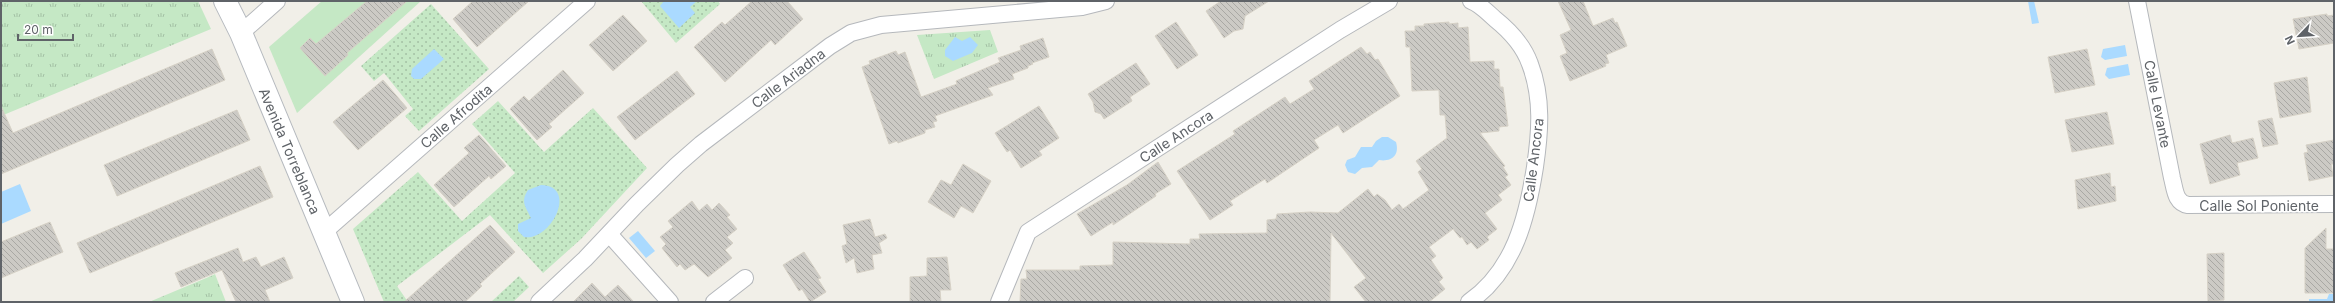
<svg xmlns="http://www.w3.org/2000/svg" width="2335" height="303" viewBox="0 0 2335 303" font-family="Inter,sans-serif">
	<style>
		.grass { fill: #c5e8c5 }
		.park { fill: url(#park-tufts) }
		.garden { fill: url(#garden-dots) }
		.water { fill: #aadaff }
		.building { fill: url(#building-back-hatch); stroke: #d6d1c6 }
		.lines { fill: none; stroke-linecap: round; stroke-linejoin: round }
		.street-casing { stroke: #b5b8bc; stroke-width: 18 }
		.secondary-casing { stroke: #b6babf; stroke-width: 24 }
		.street { stroke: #fff; stroke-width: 16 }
		.secondary { stroke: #fff; stroke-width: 22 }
		.labels { text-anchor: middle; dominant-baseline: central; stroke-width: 3; stroke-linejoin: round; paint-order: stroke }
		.street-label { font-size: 14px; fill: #5f6368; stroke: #fff }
	</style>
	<defs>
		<pattern id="park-tufts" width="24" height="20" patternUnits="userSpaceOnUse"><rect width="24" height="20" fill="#c5e8c5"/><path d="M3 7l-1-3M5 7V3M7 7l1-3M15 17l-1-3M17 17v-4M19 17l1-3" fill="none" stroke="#a3c0a4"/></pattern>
		<pattern id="garden-dots" width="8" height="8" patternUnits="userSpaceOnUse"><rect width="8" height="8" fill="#c5e8c5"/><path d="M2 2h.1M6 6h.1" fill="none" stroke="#a3c0a4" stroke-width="1.8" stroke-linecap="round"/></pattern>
		<pattern id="building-back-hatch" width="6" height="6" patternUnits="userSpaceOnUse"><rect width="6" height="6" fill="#cccac5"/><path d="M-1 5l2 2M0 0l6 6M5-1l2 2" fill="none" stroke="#a9a8a4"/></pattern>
	</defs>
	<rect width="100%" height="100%" fill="#f1efe8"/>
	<path class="grass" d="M322,1H421L297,113L269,47Z"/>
	<g class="park">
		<path d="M1,1H198L211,29L1,116Z"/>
		<path d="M990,30L998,52L934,79L917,35Z"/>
		<path d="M215,274L226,302H149L211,276Z"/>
	</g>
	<g class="garden">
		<path d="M641,1H718L720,4L676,43Z"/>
		<path d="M431,4L489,69L419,131L405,116L413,109L384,73L374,81L361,66Z"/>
		<path d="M498,101L544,152L593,108L647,168L581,239L543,273L490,215L397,286L408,302H384L353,229L418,172L462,221L515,173L472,124Z"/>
		<path d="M519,276L529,287L513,302H491Z"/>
	</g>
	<g class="water">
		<path d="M664,1H697L690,7L695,13L679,28L660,6Z"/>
		<path d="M2028,1H2034L2039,23L2032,24Z"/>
		<path d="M955,37L962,41L970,37L978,45L972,53L953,61L945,56V50Z"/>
		<path d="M2125,45L2127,56L2105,60L2101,57L2103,49Z"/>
		<path d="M434,49L444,59L421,79H414L411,76L412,69Z"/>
		<path d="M2128,64L2130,75L2109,79L2105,75L2107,68Z"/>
		<path d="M1382,137H1388L1396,142C1400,156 1391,162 1379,160L1372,167L1362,168L1355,174L1348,172L1345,165L1347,160L1355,157L1361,147H1372L1376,141Z"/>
		<path d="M20,184L31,211L1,224V192Z"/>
		<path d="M541,185C579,186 551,242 524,237L518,231V224L531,218C526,207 520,202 528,190Z"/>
		<path d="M638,231L655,251L646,258L629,238Z"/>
		<path d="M2329,294H2334V302H2309V299H2327Z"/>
	</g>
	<g class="building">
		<path d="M367,1H407L347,53L348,55L325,76L300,48L310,38L316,44Z"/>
		<path d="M473,1H529L477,47L453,19Z"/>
		<path d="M752,1H787L803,19L775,45L771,40L725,82L694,47L722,22L725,25Z"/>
		<path d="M1221,1H1269L1245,16L1243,29L1234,31L1224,38L1206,11Z"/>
		<path d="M1558,1H1583L1593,26L1613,18L1615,23L1617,22L1627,46L1606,55L1609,63L1605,64L1606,66L1570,81L1560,56L1567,53L1560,35L1571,30Z"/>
		<path d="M2327,14V16L2334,15V43L2299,49L2293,19Z"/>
		<path d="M623,15L647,41L613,71L589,45Z"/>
		<path d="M1176,22L1198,55L1177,69L1155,36Z"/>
		<path d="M1449,22V24L1458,23V28L1468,27L1470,62L1494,61V69H1499L1500,87H1503L1508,126L1499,127V131L1480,133L1505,166L1503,167L1508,175L1505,177L1511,185L1498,195L1502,200L1485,213L1497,229L1487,237L1489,240L1477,249L1471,242L1467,245L1462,237L1460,238L1453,229L1429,247L1436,256L1431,260L1443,278L1439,282L1445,289L1429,302H1366L1354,287L1366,278L1331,233L1330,302H1020L1021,279H1027L1026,270H1080V266L1113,265V242L1190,244V239H1200L1199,234L1267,233V220L1276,219L1277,214L1310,212L1338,213L1368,189L1374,197L1377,194L1385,200L1392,210L1399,204L1403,209L1429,190L1418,172L1422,169L1416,161L1447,138L1445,115H1440L1439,90L1412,91L1410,47H1406L1405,31H1415V26H1424V24Z"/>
		<path d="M1043,38L1049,57L1032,63L1033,64L1028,66V68L1012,74L1014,79L988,88L993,95L935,116L937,121L933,122L935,127L925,130V133L898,143L897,141L889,144L862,67L870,64L869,61L896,51L898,55L905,52L921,97L957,84L956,81L1000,62L998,58L1021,50L1020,46Z"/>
		<path d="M1361,47L1367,54L1370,52L1375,60L1378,59L1400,96L1343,133L1338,125L1314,140L1319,148L1267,183L1265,179L1230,201L1233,205L1210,220L1177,171L1235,134L1233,131L1285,97L1290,104L1314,89L1309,81Z"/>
		<path d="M212,49L225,80L1,174V106L13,133Z"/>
		<path d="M2087,49L2095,85L2055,93L2048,57Z"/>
		<path d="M1136,63L1150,84L1130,97L1132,101L1104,119L1101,114L1095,112L1093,102L1088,94Z"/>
		<path d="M563,70L584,93L549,124L552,127L537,140L510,109L524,96L529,101Z"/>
		<path d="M677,71L695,94L635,140L617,117Z"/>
		<path d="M2307,77L2311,112L2280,118L2274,83Z"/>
		<path d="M383,80L407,108L358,150L333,122Z"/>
		<path d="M1039,106L1059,138L1039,151L1042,155L1021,168L1010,150L1007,152L995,133Z"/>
		<path d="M237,110L250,140L117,196L104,165Z"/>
		<path d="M2107,112L2114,144L2072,152L2065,120Z"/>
		<path d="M2272,118L2278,144L2263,147L2258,121Z"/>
		<path d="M479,135L506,166L491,179L489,176L454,207L434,185L469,153L464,148Z"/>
		<path d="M2230,135L2232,143L2253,138L2258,158L2237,163L2240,175L2210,184L2200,144Z"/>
		<path d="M2334,140V164H2331L2333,176L2309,181L2304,153L2308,152L2306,145Z"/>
		<path d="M1158,162L1171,184L1155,194L1156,196L1113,225V222L1091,236L1077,214L1127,185Z"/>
		<path d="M963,164L991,181L973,213L961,206L954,218L928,202L941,180L951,185Z"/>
		<path d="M260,166L273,197L90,273L77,243Z"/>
		<path d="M2110,173L2111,187L2115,186L2116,201L2078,209L2075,180Z"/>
		<path d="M692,201L699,211L707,204L712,210L719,203L730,215L727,217L737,229L727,237L733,243L725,250L732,258L708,277L694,264L685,270L680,264L677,267L662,248L666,244L660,237L673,227L668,221Z"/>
		<path d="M870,219L875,237L885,234L887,238L879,243L882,253L872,255L874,269L857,273L854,258L846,263L842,246L847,244L843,225Z"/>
		<path d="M50,222L63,252L1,278V242Z"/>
		<path d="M490,225L515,252L480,284L482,286L465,302H404Z"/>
		<path d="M2326,228V249H2334V293H2305V248Z"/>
		<path d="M238,248L243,262L256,257L261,267L284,257L293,278L265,290L270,302H236L222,270L181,287L175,273Z"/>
		<path d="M804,252L821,278L818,279L826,292L810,302L802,289L799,291L783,265Z"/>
		<path d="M2224,253V300L2208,301L2207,254Z"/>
		<path d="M947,257L951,290H940L941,302H910V277L927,276V258Z"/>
		<path d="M592,283L605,297L618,285L634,302H573Z"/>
	</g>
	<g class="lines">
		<defs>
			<g id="street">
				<path d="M2137,1L2172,178C2175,189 2175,203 2188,205L2334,204"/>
				<path d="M241,33L277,1"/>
				<path d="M324,232L587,1"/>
				<path d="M610,235L670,302"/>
				<path d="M539,302L585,259L637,204L677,165L701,144L830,46L851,33L881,25L1082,7L1106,1"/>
				<path d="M714,302L745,278"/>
				<path d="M999,302L1028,232L1340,30L1389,1"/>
				<path d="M1469,302C1514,271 1527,218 1535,167C1540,133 1543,98 1530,64C1524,47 1510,31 1495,19C1488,13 1480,4 1471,1"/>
			</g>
			<path id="secondary" d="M225,1L241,33L353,302"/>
		</defs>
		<use href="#street" class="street-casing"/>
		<use href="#secondary" class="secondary-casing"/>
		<use href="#street" class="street"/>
		<use href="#secondary" class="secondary"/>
	</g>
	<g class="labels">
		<g class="street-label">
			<text transform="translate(788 78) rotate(-37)">Calle Ariadna</text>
			<text transform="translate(2158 104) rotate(79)">Calle Levante</text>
			<text transform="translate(456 116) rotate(-41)">Calle Afrodita</text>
			<text transform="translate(1176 136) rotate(-33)">Calle Ancora</text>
			<text transform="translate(290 151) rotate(67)">Avenida Torreblanca</text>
			<text transform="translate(1533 160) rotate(-83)">Calle Ancora</text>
			<text x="2259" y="205">Calle Sol Poniente</text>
		</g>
	</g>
	<rect width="2335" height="303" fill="none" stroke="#5f6368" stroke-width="4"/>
	<g transform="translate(2299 36) rotate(245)" stroke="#ffffff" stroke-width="3" paint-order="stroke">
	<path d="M0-3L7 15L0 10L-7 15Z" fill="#5f6368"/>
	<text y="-6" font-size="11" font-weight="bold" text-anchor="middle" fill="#5f6368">N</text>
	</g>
	<path d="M18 34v6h55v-6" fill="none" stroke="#5f6368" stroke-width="2"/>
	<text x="24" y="34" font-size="12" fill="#5f6368" stroke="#ffffff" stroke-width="3" paint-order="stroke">20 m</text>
</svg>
